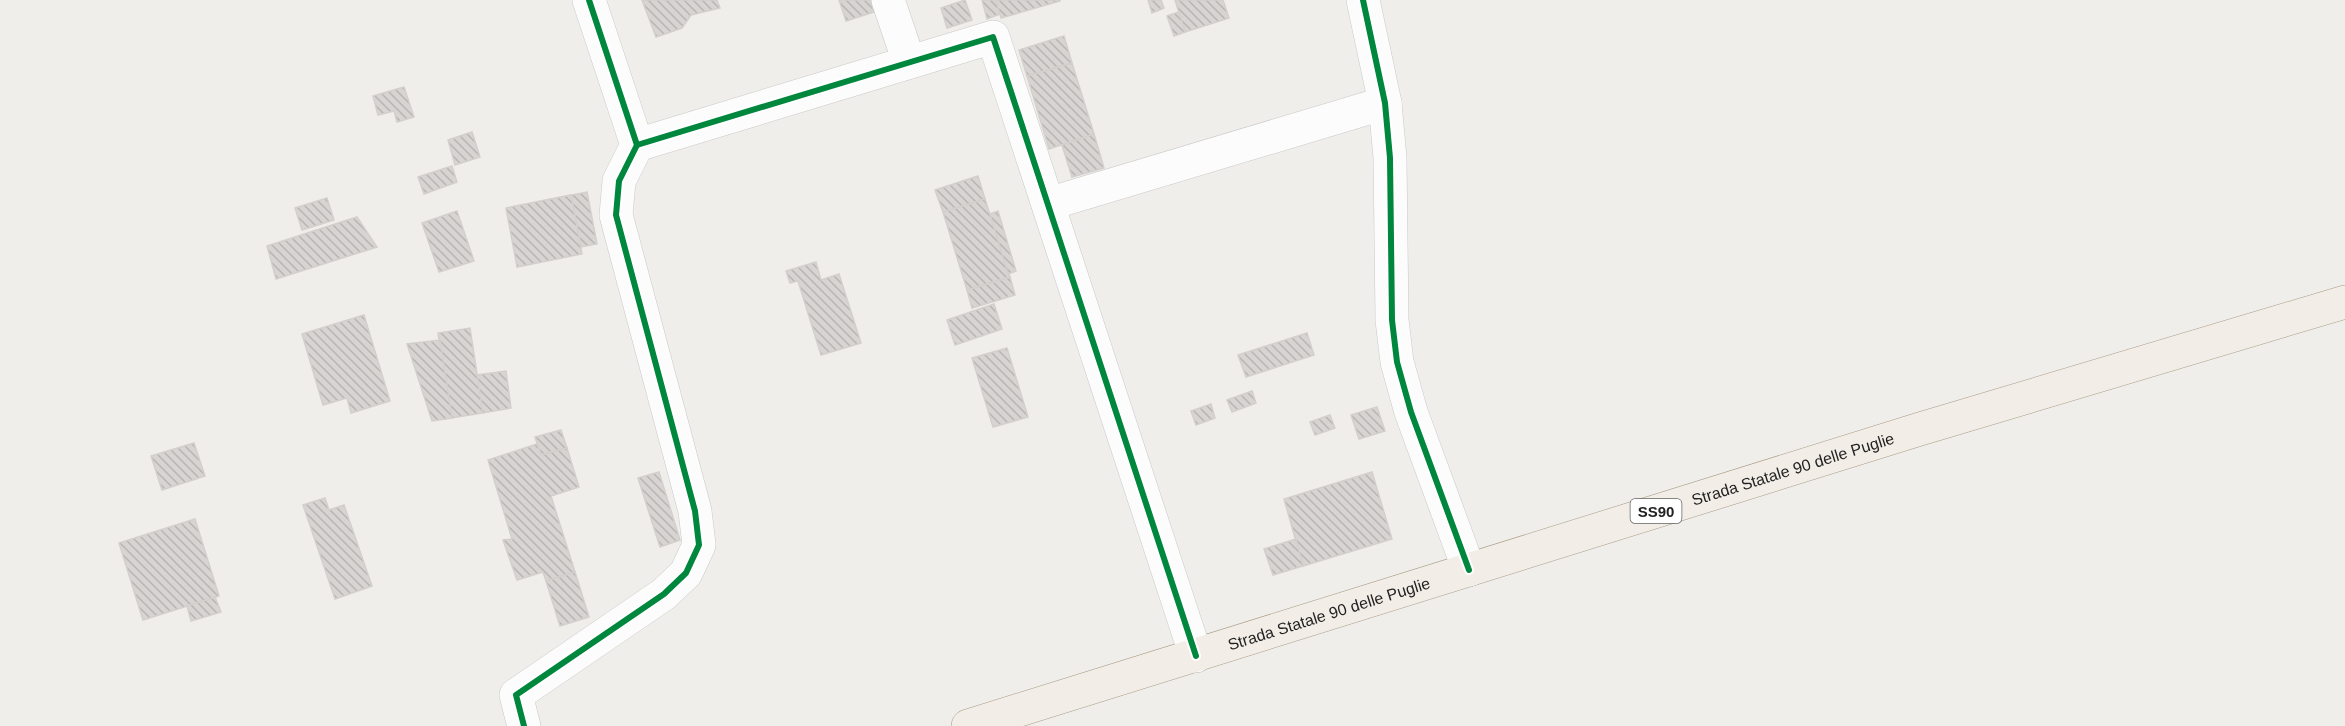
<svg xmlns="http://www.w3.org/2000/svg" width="2345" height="726" viewBox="0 0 2345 726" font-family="Arial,sans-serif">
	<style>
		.building { fill: url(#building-back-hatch); stroke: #d3d0cc; stroke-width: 1.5 }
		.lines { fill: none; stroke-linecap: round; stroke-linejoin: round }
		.minor-casing { stroke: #c9c8c7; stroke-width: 34 }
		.major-casing { stroke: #a79c86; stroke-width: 34 }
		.minor { stroke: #fdfcfc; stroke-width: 33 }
		.major { stroke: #f3ede7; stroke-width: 33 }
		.cycleway-casing { stroke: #fff; stroke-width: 10 }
		.cycleway { stroke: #00873e; stroke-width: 6 }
		.labels { text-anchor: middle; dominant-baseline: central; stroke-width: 5; stroke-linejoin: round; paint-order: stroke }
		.shield { fill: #fff; stroke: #646464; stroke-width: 1.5 }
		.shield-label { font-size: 15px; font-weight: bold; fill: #222 }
		.street-label { font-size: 16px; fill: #222; stroke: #fff }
	</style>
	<defs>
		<pattern id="building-back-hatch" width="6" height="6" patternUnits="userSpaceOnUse" patternTransform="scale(1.5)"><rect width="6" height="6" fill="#d7d4d2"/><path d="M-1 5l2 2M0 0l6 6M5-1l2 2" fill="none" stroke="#b8b6b4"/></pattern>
	</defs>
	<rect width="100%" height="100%" fill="#f0eeeb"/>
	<g class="building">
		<path d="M642,0H717L720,8L691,15L682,28L656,37Z"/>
		<path d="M839,0H870L874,12L846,21Z"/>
		<path d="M965,0L972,20L947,28L941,8Z"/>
		<path d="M982,0H996L1000,14L987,19Z"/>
		<path d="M996,0H1060V1L1001,18Z"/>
		<path d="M1148,0H1161L1164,8L1152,13Z"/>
		<path d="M1175,0H1223L1229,18L1185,32Z"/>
		<path d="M1179,12L1185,32L1174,36L1167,16Z"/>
		<path d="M1064,36L1072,63L1027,76L1019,50Z"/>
		<path d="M1072,63L1094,134L1049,149L1027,76Z"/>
		<path d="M404,87L414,117L397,122L394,111L378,115L373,96Z"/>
		<path d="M472,132L480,157L455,165L448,140Z"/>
		<path d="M1094,134L1104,168L1072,177L1062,145Z"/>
		<path d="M452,166L457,182L424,194L418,177Z"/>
		<path d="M978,176L985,199L943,212L935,190Z"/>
		<path d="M587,192L597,244L581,247L571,195Z"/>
		<path d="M571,195L582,254L517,267L506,208Z"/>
		<path d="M327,198L334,220L302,230L295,208Z"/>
		<path d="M985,199L1010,277L967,290L943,212Z"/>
		<path d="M457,211L474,261L439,272L422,223Z"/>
		<path d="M998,211L1016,271L1008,274L990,214Z"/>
		<path d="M357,217L377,247L276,279L267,246Z"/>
		<path d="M816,262L821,280L839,274L861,343L821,355L798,281L790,283L786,271Z"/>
		<path d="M1010,277L1015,295L972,308L967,290Z"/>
		<path d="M994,304L1002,329L955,345L947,320Z"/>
		<path d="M364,315L390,401L351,413L347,398L323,405L302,334Z"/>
		<path d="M470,328L483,413L452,418L438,333Z"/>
		<path d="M1307,333L1314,355L1246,377L1238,355Z"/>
		<path d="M440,340L452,418L432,421L407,344Z"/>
		<path d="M1007,348L1028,417L993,427L972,358Z"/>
		<path d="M506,371L511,408L483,413L477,375Z"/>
		<path d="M1252,391L1256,403L1232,412L1227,400Z"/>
		<path d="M1211,404L1215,418L1196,425L1191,411Z"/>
		<path d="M1377,407L1385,431L1359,439L1351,415Z"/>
		<path d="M1330,415L1335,428L1315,435L1310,422Z"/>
		<path d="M561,430L567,448L541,455L535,437Z"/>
		<path d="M194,443L205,476L162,490L151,456Z"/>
		<path d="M537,444L541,455L567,448L579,487L551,496L575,572L546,581L543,572L517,580L503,540L512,539L488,460Z"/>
		<path d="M659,472L680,540L660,547L638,478Z"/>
		<path d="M1372,472L1392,539L1303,566L1284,499Z"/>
		<path d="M325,498L329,510L344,505L372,586L335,599L303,505Z"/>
		<path d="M195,519L219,596L143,620L119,543Z"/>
		<path d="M1296,539L1303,566L1273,575L1264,549Z"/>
		<path d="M575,572L589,617L560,626L546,581Z"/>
		<path d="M215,597L221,612L191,621L187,606Z"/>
	</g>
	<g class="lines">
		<defs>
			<g id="minor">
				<path d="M589,0L637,145L993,37L1196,656"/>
				<path d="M888,0L909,62"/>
				<path d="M1363,0L1385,103L1390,158L1392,320L1397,362L1411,412L1469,570"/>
				<path d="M1048,204L1385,103"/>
				<path d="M524,726L516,695L664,594L686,573L699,545L695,511L616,215L619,181L637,145"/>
			</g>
			<g id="major">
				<path id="s1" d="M968,726L1920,429L2345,302"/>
			</g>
		</defs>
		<use href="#minor" class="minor-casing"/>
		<use href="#major" class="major-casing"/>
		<use href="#minor" class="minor"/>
		<use href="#major" class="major"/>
		<defs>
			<g id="cycleway">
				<path d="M589,0L637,145L993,37L1196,656"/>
				<path d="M1363,0L1385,103L1390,158L1392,320L1397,362L1411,412L1469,570"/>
				<path d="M524,726L516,695L664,594L686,573L699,545L695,511L616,215L619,181L637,145"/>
			</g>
		</defs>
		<use href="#cycleway" class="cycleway-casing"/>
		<use href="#cycleway" class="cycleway"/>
	</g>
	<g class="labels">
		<rect class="shield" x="1630.5" y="499" width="51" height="24" rx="4.5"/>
		<g class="shield-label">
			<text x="1656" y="511">SS90</text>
		</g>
		<g class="street-label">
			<text stroke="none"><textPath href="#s1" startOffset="864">Strada Statale 90 delle Puglie</textPath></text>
			<text stroke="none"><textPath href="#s1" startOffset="378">Strada Statale 90 delle Puglie</textPath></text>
		</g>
	</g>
</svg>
